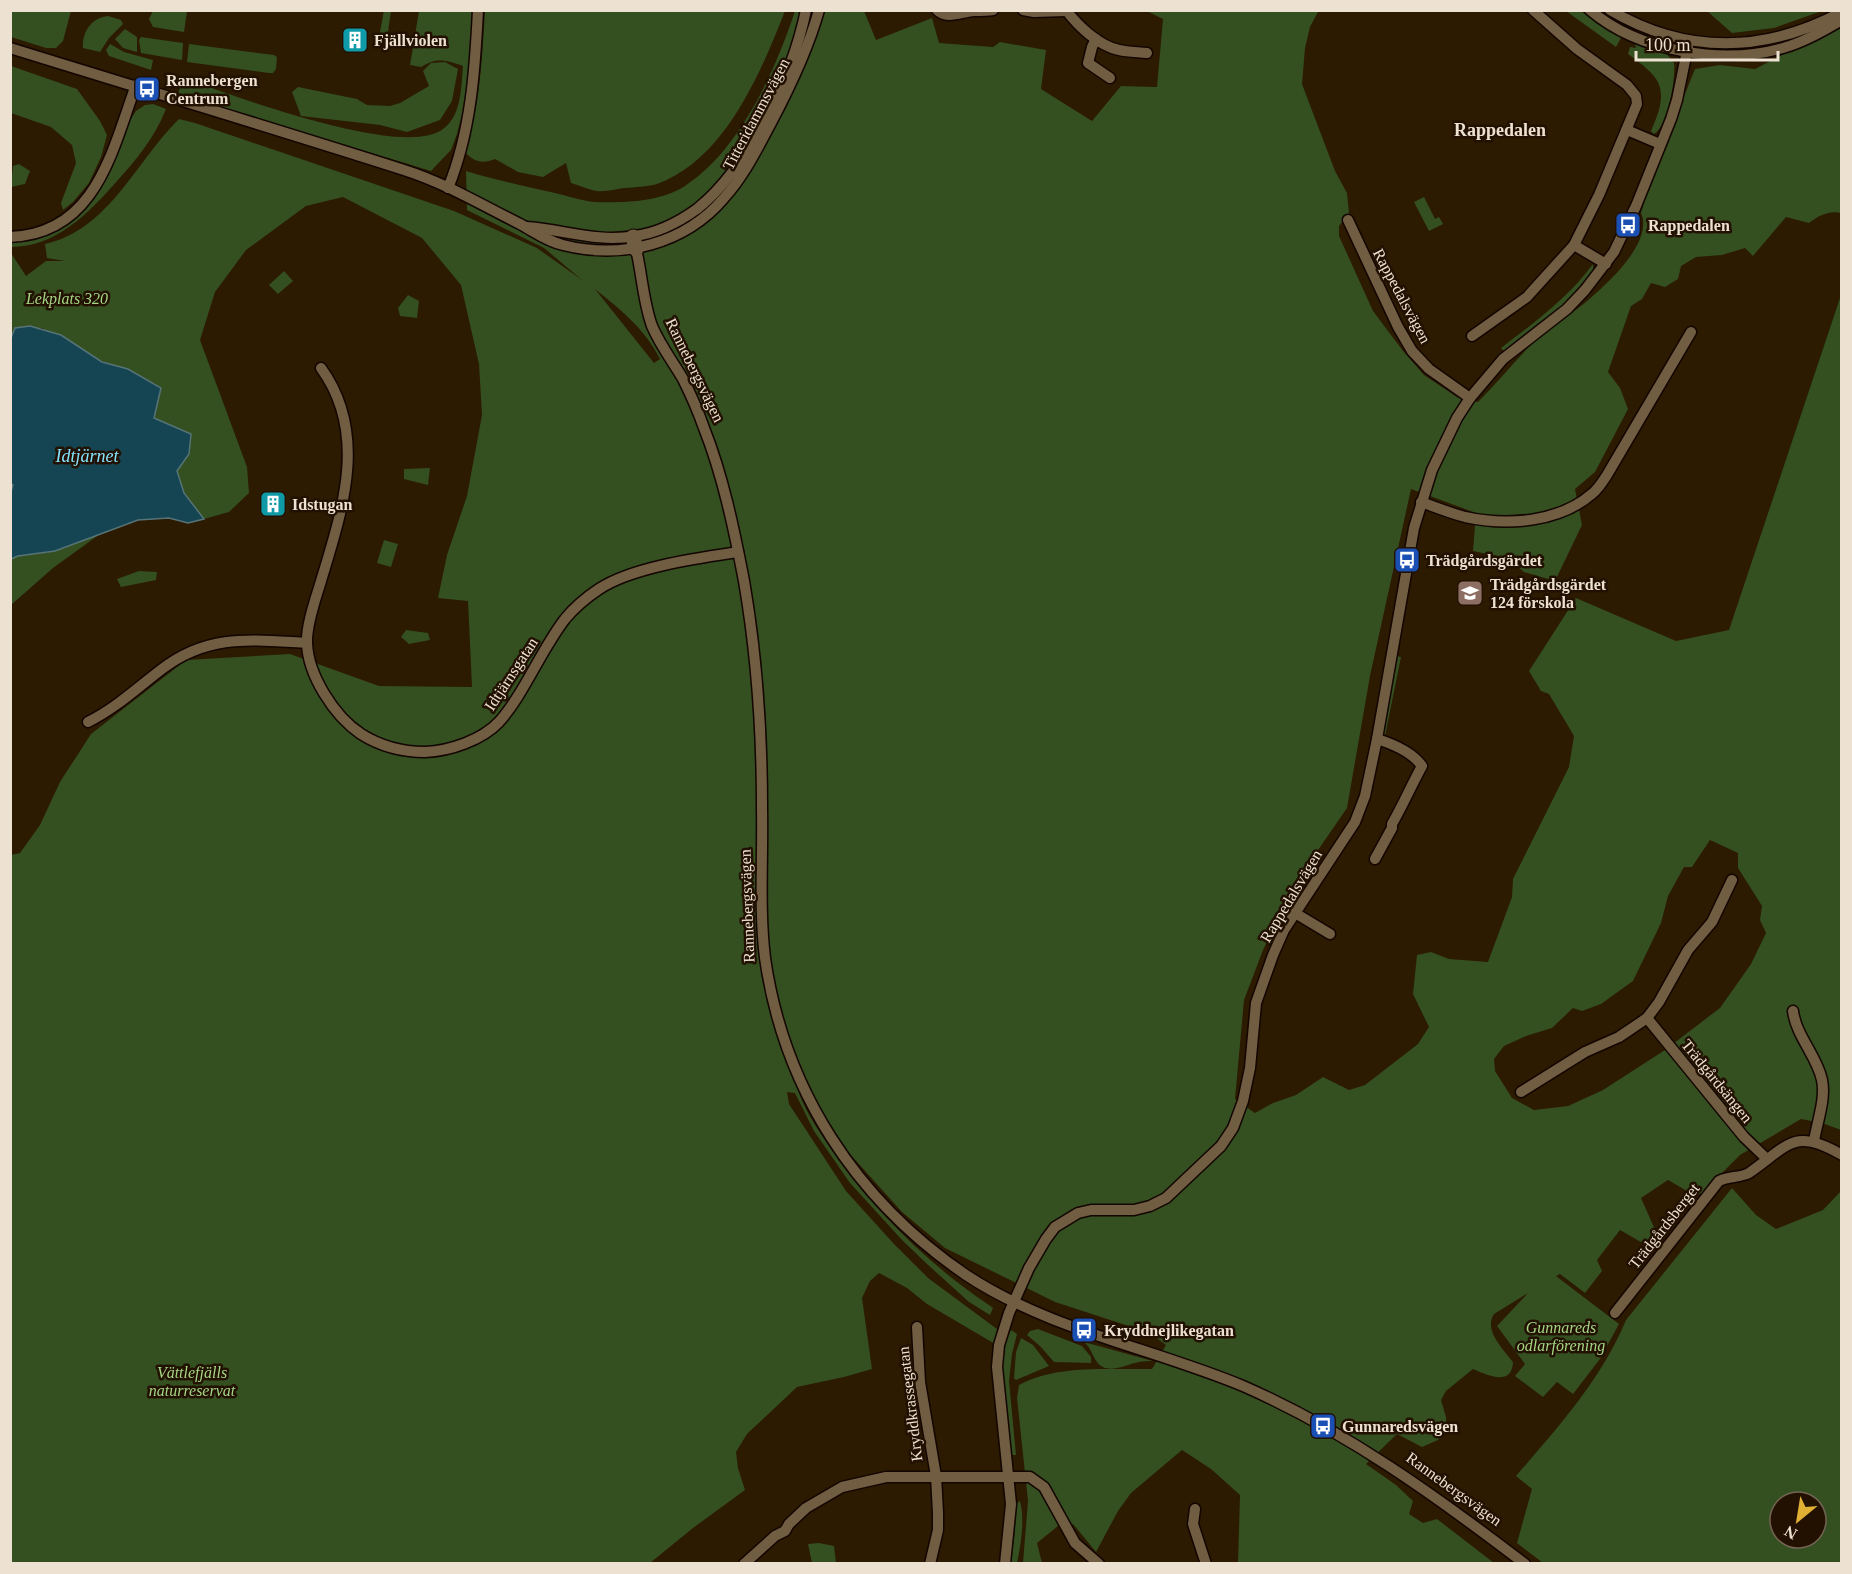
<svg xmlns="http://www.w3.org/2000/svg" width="1852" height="1574" viewBox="0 0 1852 1574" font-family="Georgia,serif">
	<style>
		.green { fill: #344f20; fill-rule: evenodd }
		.water { fill: #154552; stroke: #567478; stroke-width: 1.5 }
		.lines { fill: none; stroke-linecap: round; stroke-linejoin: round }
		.street-casing { stroke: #130500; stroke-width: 13 }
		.secondary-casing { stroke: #130500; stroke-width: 17 }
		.street { stroke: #715d42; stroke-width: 10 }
		.secondary { stroke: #715d42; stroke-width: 15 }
		.labels { text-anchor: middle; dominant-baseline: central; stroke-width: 5; stroke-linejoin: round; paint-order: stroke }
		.poi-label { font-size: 16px; font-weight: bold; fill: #ede1d2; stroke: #210; text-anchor: start }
		.street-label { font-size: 16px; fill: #ede1d2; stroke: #210 }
		.park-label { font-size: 16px; font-style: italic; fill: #a4d683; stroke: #210 }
		.neighbourhood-label { font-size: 18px; font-weight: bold; fill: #ede1d2; stroke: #210 }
		.water-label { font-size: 18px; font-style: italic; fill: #84e3ff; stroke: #210 }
	</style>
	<rect width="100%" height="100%" fill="#2c1a01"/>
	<g class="green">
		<path d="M384,10L391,11L386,46L378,43Z"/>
		<path d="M1319,10L1310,27L1305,48L1302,84L1335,171L1347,193L1349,213L1339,226V236L1373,311L1403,351L1424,375L1457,397L1478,402C1502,378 1523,350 1549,328C1560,318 1575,312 1586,302C1607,284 1654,242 1641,213L1652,175L1695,69L1720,65L1755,69L1841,24V213C1829,210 1818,216 1809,223L1786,217L1753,256L1745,248L1722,255L1696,257L1681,266L1678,279L1665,287L1651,283L1642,299L1631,306L1608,372L1620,388L1628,409L1595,472L1575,489L1582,525L1555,581L1524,572L1507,558L1473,551L1476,513L1411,489L1370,676L1347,808L1305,869L1285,905L1263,950L1244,1000L1235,1099L1255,1113L1273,1103L1296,1095L1323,1077L1349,1090L1365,1085L1418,1044L1429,1027L1413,994L1417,955L1431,952L1449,959L1488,962L1512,897L1513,879L1569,767L1574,736L1549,694L1541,691L1529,671L1576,598L1676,641L1729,630L1841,295V1130L1822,1123L1801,1119L1740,1155L1702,1193L1694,1195L1668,1180L1641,1198L1657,1234L1646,1245L1620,1230L1597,1260L1602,1271L1585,1293L1560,1274L1556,1276L1619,1324L1600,1359L1573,1394L1557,1382L1543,1397L1515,1376L1525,1364L1497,1326L1528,1293L1494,1314C1483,1330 1504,1350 1513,1362C1512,1387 1487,1375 1473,1369L1446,1391L1441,1400L1446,1417L1447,1430L1438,1440L1422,1447L1397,1434L1366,1464L1396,1485L1413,1501L1409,1514L1423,1523L1437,1519L1494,1563H1238L1240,1495L1211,1469L1182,1450L1131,1493L1118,1511L1096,1552L1073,1524L1058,1526L1037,1543L1042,1563H1023L1028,1501L1017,1398L1019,1385C1057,1364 1110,1370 1152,1369L1166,1345L1150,1333L1055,1302L945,1248L902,1212L839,1142L811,1093H799C807,1115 822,1136 836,1156C878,1214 929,1265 989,1305L993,1308L990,1315L969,1302L927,1264L902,1240L850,1183L814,1131L795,1093L787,1092L789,1104L846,1191L894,1244L928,1278L997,1329L995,1344L927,1304L907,1288L879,1273L870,1281L862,1298L872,1369L844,1377L797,1387L747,1434L736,1452L738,1468L745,1490L693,1528L650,1563H11V855L20,853L40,825L60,782L91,734L186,660L290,654L379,686L472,687L468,601L438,598L447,555L467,496L482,415L479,364L461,285L422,238L343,197L306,206L246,250L215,292L200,340L247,467L249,493L229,512L204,519L184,493L177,471L189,454L153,418L159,399L110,365L88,354L61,335L50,333L42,328H16L11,338V253L26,276L46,261H65L47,258L45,244C109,230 136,161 179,119L195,123L454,211L537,248L582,280L544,248L467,210L466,171C495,180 525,186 555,193C568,196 582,201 595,202C623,203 660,202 685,186C740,150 775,71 795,11H864L876,40L932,18L939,43L993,47L1000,42L1046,50L1041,89L1092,121L1121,86L1157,87L1163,19L1147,11ZM595,289C621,310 645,329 660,359L654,363ZM1710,840L1738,853V868L1762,906L1760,920L1766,933L1751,964L1720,1008L1665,1050L1603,1090L1568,1106L1534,1110L1512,1098L1495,1071L1494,1059L1504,1046L1526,1036L1552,1028L1573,1008L1582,1011L1601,1004L1633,981L1661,923L1668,896L1684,867H1692Z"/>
		<path d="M10,11H71L63,41L56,48H46L11,37Z"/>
		<path d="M153,11H187L184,32L153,27L149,19Z"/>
		<path d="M419,11H472L471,52L467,95L457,134L451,150L431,171L178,94L183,78C230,94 403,160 443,129C462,115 461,87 463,66C446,60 437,57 421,67L410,65Z"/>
		<path d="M485,11H785C761,72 725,160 657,184C647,187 635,187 625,188C616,189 606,192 597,191C589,190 579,185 571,183L566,163L543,177L518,172L495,159C482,164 474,162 465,152C480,106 482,59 485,11Z"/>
		<path d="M1566,11H1580L1622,36L1616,47Z"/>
		<path d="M1707,11H1822L1774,28L1732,33Z"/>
		<path d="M108,16L121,20L123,24L109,38L100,52L83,48C82,32 91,18 108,16Z"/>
		<path d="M125,29L137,37V52L123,48L115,39Z"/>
		<path d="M141,37L183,43L182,60L141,53L139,40Z"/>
		<path d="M1634,40L1666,53L1674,63C1676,78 1668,126 1654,134L1651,131C1661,108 1669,87 1647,69C1641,63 1634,59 1628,54L1630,47L1636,48Z"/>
		<path d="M110,44L124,52L153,60L151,70L109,56L106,50Z"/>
		<path d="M189,44L274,55L277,57L276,69L273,73H269L187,62Z"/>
		<path d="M445,62L458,69L452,101L440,120L407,132L380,125L301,116L292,92L298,87L357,99L367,105L390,106L400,103L429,86L423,71L431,63Z"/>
		<path d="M11,66L77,89L100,121L107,135L101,157L89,183L73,202L63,210L61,203L76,163L72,145L51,127L11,113Z"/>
		<path d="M153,104L166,109C155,137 137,159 117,181C89,213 56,247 11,247V241L87,205L100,190L111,170L129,122L136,111L145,105Z"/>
		<path d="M19,164L30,171L25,184L11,187L13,166Z"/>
		<path d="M1424,197L1435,219L1439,217L1443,224L1429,231L1414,202Z"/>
		<path d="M1593,264V271L1565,303L1505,352L1501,348C1535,322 1568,298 1593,264Z"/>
		<path d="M284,271L293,281L278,294L269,285Z"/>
		<path d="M408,295L419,301L417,318L400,316L398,308Z"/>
		<path d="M430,468L428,485L404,479V469Z"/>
		<path d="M100,534L53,568L11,605V559L18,556L55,551Z"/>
		<path d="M384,540L398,544L391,567L377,563Z"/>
		<path d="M139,571L157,572L156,580L121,587L117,579Z"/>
		<path d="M406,630L428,633L430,640L409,644L401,637Z"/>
		<path d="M1397,656L1401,657L1385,736L1383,732Z"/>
		<path d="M1732,1188L1756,1215L1776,1229L1823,1210L1841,1191V1563H1543L1517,1543L1532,1489L1516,1476C1558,1427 1601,1380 1626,1320ZM1780,1502H1816V1538H1780Z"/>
		<path d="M1038,1329L1082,1346L1091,1357V1363L1054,1362L1040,1346L1027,1335L1030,1331Z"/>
		<path d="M1011,1330L1017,1334L1012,1354L1009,1381L1016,1455H1011C1007,1418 994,1364 1011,1330Z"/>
		<path d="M1021,1338L1033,1345L1049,1366L1016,1380L1014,1378L1016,1352Z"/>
		<path d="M1084,1342L1153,1361C1149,1361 1143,1361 1139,1362C1127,1364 1107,1376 1097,1362C1092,1355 1091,1348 1084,1342Z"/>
		<path d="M1020,1501C1025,1519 1021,1545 1017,1563H1011L1015,1530L1016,1504Z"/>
		<path d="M819,1543L834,1546L836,1563H812L808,1544Z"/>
	</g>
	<path class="water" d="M30,326L61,335L102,362L128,369L161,388L154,418L191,434L189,454L177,471L184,493L204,519L188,523L169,518L138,520L55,551L18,556L11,559L10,495L13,485L10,483L11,338L15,328Z"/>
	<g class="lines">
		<defs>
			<g id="street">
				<path d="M937,10C947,20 961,12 974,11C980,11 987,11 993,10"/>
				<path d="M1023,10L1034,12L1066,11"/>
				<path d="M1066,10C1078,26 1099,46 1119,50C1128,52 1138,52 1147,53"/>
				<path d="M1590,10C1639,52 1723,65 1783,48C1804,42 1823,31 1842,20"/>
				<path d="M1610,10C1686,55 1765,53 1842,12"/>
				<path d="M1096,39L1092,47L1088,63L1110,78"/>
				<path d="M10,48C142,89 273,128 404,170C445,183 482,205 520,224C535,232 546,241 563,245C622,260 685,244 724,198C744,176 757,149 771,123C790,87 808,50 819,10"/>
				<path d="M1627,130L1660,144"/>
				<path d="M448,188C471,132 475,70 478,10"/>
				<path d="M1348,220L1398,327L1412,351L1429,369L1470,398"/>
				<path d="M526,227C562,229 597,243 635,236C657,233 679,222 697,209C749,168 793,74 806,10"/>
				<path d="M10,237C96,234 112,151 136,85"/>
				<path d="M1574,245L1606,264"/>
				<path d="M636,249C642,274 643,301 652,326C660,345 673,362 683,379C691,395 698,411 704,428C723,476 734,529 744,581C757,656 762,732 762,808C763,858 759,909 765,958C784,1090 856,1200 966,1275C1049,1330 1152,1348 1243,1386C1346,1431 1436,1496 1525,1564"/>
				<path d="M1472,336L1527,297L1574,245L1599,195L1637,104L1636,96L1627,85L1577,49L1533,10"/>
				<path d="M321,368C369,434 342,511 321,581C316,598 306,625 307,643C308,675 334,716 361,734C380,746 403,752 425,752C450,751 482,740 499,722C524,694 541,650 565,619C574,608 587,597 599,589C632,567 698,558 738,552"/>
				<path d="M1421,502C1435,507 1450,513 1465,517C1507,526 1559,523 1593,493C1599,488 1603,481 1607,475L1691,332"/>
				<path d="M88,722C116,708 137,688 162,669C209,633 253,640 307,643"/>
				<path d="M1375,859L1392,828V824C1403,805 1411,786 1422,766C1412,752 1393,744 1377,739"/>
				<path d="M1295,913L1330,934"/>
				<path d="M1793,1011C1796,1036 1817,1056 1822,1080C1826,1099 1817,1122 1814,1141"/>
				<path d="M1647,1018L1744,1137L1767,1159"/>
				<path d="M1521,1092L1585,1052L1619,1037L1647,1018L1659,1002L1688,950L1712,922L1732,880"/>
				<path d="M1615,1313L1719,1181C1728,1176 1740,1178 1749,1173C1789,1145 1794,1127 1842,1155"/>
				<path d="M917,1327L920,1382L936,1476L938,1513V1530L930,1564"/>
				<path d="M1195,1509L1193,1524L1206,1564"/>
				<path d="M744,1564L775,1536L785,1531L789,1524L806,1508L842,1487L886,1477H1030L1044,1487L1075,1543L1099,1564"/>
				<path d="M1005,1564L1011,1504L997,1367L999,1345L1009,1313L1029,1268L1046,1239L1055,1227L1078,1213L1091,1210H1134L1150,1206L1166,1198L1221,1146L1233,1128L1243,1101L1250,1068L1256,1003L1273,955L1284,930L1355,822L1365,796L1377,739L1414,528L1432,470L1457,418L1470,398L1503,359L1567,309L1585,290L1614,252L1636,206L1671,119L1677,100L1689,41"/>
			</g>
			<path id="secondary" d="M633,237L636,249"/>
		</defs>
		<use href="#street" class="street-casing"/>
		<use href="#secondary" class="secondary-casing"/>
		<use href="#street" class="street"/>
		<use href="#secondary" class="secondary"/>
	</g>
	<defs>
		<symbol id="building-square" viewBox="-11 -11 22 22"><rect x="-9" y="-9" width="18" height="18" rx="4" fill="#0f9aa8" stroke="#210"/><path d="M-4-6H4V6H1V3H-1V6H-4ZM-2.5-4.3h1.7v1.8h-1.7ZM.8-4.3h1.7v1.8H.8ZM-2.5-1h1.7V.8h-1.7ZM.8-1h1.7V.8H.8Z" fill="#fff"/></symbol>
		<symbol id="bus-square" viewBox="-11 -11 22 22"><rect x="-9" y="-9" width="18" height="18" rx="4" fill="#1a4fb4" stroke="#210"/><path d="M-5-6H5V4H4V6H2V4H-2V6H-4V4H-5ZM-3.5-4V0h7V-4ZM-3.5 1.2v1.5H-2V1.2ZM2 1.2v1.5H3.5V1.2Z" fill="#fff"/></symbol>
		<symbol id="school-square" viewBox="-11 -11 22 22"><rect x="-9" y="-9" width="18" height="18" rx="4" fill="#8d6e63" stroke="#210"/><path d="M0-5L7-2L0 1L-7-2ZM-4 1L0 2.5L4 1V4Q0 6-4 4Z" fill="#fff"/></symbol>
	</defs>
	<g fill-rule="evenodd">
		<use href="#building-square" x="340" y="25" width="30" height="30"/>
		<use href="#bus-square" x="132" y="74" width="30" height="30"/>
		<use href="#bus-square" x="1613" y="210" width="30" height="30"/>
		<use href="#building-square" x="258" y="489" width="30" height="30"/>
		<use href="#bus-square" x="1392" y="545" width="30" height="30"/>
		<use href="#school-square" x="1455" y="578" width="30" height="30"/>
		<use href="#bus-square" x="1069" y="1315" width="30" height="30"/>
		<use href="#bus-square" x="1308" y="1411" width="30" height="30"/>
	</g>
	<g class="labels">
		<g class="poi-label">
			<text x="374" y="40">Fjällviolen</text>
			<text x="166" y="80">Rannebergen<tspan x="166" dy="18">Centrum</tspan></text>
			<text x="1648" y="225">Rappedalen</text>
			<text x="292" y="504">Idstugan</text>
			<text x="1426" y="560">Trädgårdsgärdet</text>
			<text x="1490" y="584">Trädgårdsgärdet<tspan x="1490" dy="18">124 förskola</tspan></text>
			<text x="1104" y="1330">Kryddnejlikegatan</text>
			<text x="1342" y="1426">Gunnaredsvägen</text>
		</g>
		<g class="street-label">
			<text transform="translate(756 114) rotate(-62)">Titteridammsvägen</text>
			<text transform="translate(1402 296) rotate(62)">Rappedalsvägen</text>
			<text transform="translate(695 370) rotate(64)">Rannebergsvägen</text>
			<text transform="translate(511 674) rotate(-57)">Idtjärnsgatan</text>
			<text transform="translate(1291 896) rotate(-59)">Rappedalsvägen</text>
			<text transform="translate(747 906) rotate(-92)">Rannebergsvägen</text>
			<text transform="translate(1717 1081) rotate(51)">Trädgårdsängen</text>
			<text transform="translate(1664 1226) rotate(-52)">Trädgårdsberget</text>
			<text transform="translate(910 1404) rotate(-97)">Kryddkrassegatan</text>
			<text transform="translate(1454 1489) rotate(36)">Rannebergsvägen</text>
		</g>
		<g class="park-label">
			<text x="67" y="298">Lekplats 320</text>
			<text x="1561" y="1327">Gunnareds<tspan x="1561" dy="18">odlarförening</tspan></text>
			<text x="192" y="1372">Vättlefjälls<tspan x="192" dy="18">naturreservat</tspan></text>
		</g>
		<g class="neighbourhood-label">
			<text x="1500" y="130">Rappedalen</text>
		</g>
		<g class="water-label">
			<text x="87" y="456">Idtjärnet</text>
		</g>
	</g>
	<rect width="1852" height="1574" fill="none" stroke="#ede1d2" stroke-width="24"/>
	<g transform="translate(1798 1520) rotate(210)"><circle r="28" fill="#221100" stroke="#736454" stroke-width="1.5"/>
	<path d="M0-4.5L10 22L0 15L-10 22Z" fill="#e0b034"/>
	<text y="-9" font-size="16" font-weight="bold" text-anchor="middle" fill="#ede1d2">N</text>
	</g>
	<path d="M1636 51v9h142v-9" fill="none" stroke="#ede1d2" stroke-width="3"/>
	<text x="1645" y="51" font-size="18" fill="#ede1d2" stroke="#221100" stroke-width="4.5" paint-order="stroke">100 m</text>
</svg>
